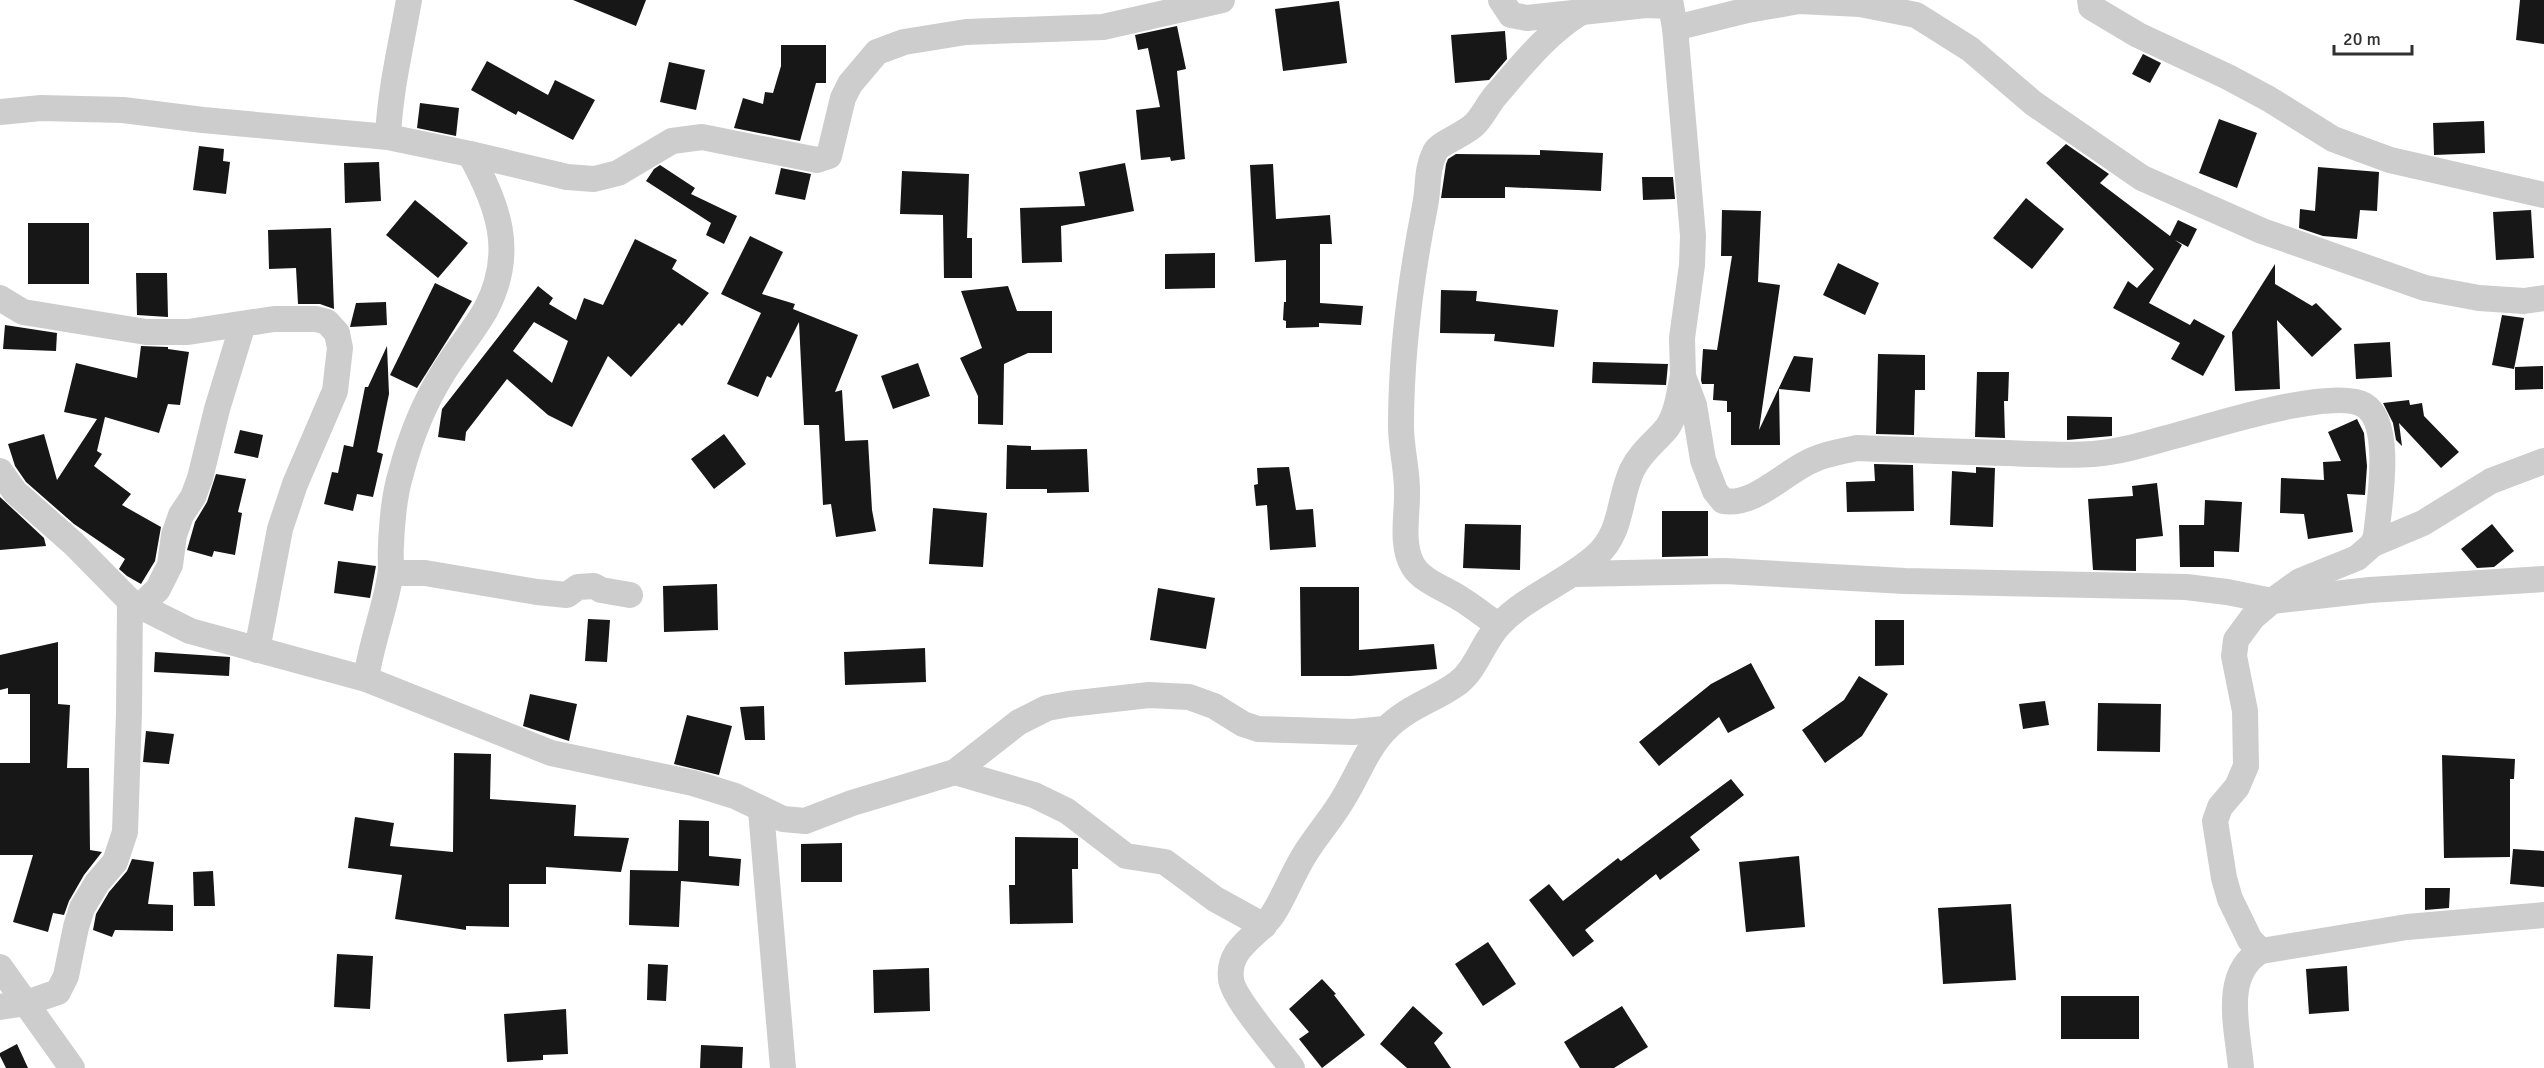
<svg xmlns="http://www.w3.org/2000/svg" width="2544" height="1068" viewBox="0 0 2544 1068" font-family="Signika,sans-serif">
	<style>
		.building { fill: #171717; fill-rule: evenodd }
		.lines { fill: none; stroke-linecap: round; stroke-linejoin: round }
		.street { stroke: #cdcdcd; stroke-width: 26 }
	</style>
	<rect width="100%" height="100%" fill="#fff"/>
	<g class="building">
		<path d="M573,0H646L636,26Z"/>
		<path d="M2520,0H2544V44L2516,40Z"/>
		<path d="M1339,1L1347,63L1283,71L1275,9Z"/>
		<path d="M1177,26L1186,69L1177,71L1185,159L1171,161L1170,157L1141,160L1136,110L1160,107L1148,48L1138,50L1135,35Z"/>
		<path d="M1505,31L1507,59L1489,80L1455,83L1451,35Z"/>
		<path d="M781,45H826V83H816L800,141L734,128L743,98L763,104L765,92L773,93L781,66Z"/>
		<path d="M2143,54L2161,63L2150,83L2132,74Z"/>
		<path d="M487,61L548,95L555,80L595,100L573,140L518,111L516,115L471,90Z"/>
		<path d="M669,62L705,70L696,110L660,102Z"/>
		<path d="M420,103L459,108L456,136L417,128Z"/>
		<path d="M2219,119L2257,133L2237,188L2199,173Z"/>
		<path d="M2484,121L2485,153L2434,155L2433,123Z"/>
		<path d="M2066,144L2109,174L2100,183L2170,236L2178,220L2197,229L2188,247L2175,240L2182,245L2149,303L2190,325L2194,319L2225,336L2203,376L2171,359L2180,343L2113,308L2128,281L2137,288L2154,269L2046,163Z"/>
		<path d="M199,146L224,149L223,161L230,162L226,194L193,190Z"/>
		<path d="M1540,150L1603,153L1601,191L1505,187V198H1441L1446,164L1448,159L1456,154L1540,155Z"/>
		<path d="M379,162L381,201L345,203L344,163Z"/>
		<path d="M1125,163L1134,211L1061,226L1062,262L1022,263L1020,208L1085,206L1079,172Z"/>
		<path d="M1273,164L1276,219L1330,215L1332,244H1320V303L1363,306L1361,325L1319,323V327L1286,328V321L1283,320L1284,302H1286V260L1255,262L1250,165Z"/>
		<path d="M660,165L695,188L691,194L737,216L724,244L706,235L711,223L646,181L654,169Z"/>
		<path d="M2318,167L2379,172L2377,211L2360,210L2357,239L2323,236L2299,228L2300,209L2315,211Z"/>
		<path d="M781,168L811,174L805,200L775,194Z"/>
		<path d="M902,171L969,174L967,238H972V278H944L943,215L900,214Z"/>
		<path d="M1642,177H1673L1675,199L1643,200Z"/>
		<path d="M2026,198L2064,229L2032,269L1993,238Z"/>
		<path d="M415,200L468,243L438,278L386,235Z"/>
		<path d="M1722,210L1761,211L1758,282L1780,285L1759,430L1794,356L1813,358L1810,392L1779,389L1780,445H1731V412H1727V401L1713,400L1714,384H1702L1701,380L1703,349L1717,350L1732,256H1721Z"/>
		<path d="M2531,210L2534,258L2496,260L2493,212Z"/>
		<rect x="28" y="223" width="61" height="61"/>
		<path d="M331,228L334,309L320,304H298L296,268L269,269L268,230Z"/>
		<path d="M750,236L783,252L762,294L795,304L793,309L858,335L835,392L842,390L845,441L868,440L872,510L876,531L836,537L831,504L823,505L819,425H804L799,322L771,378L767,376L758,397L727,384L761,313L721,294Z"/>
		<path d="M635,239L677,260L672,269L709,293L682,326L679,323L631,377L608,356L572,427L548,415L507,379L466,432L465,441L438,437L442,409L538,286L553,298L549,304L576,320L584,298L603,305ZM534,322L568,341L552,383L513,351Z"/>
		<path d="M1215,253V288L1165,289V254Z"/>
		<path d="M1838,263L1879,283L1865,315L1823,295Z"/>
		<path d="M2275,264V284L2312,306L2316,303L2342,329L2312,357L2277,320L2280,389L2235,391L2232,332Z"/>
		<path d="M136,273H167L168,317L137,315Z"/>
		<path d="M435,283L472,301L417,388L390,375Z"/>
		<path d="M1008,286L1017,311H1052V353H1028L1004,364L1003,425L978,424V396L960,358L982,348L961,291Z"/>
		<path d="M1441,290L1477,291L1476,301L1558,310L1554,347L1494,341L1495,334L1440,333Z"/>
		<path d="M386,302L387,325L350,327L356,303Z"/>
		<path d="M2502,315L2524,318L2514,369L2492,365Z"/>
		<path d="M5,325L57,333L56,351L3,349Z"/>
		<path d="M2390,342L2392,377L2356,379L2354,344Z"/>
		<path d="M141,346L168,347V349L189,352L180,405L168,404L159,433L105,417L97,451L102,454L94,466L131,494L122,505L161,527L155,561L141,584L127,576L119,569L125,559L74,524L26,482L15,466L8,444L44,434L57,480L97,419L64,412L76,363L137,378Z"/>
		<path d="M387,346L389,394L377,452L383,454L373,497L357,494L353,511L324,504L332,472L338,473L344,445L353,447L365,387H368Z"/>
		<path d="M1878,354L1925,355V390H1915L1914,435L1876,434Z"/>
		<path d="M1593,362L1668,364L1666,385L1592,383Z"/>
		<path d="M918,363L930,396L893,409L881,376Z"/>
		<path d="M2543,366V389L2515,390V367Z"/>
		<path d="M1977,372H2009L2008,401H2004L2005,438L1975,437Z"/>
		<path d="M2409,400L2410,405L2422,403L2424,416L2459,452L2441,468L2399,423L2402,446L2396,440L2393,423L2383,403Z"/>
		<path d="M2067,416L2112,417V436L2067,440Z"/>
		<path d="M2357,419L2364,433L2367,466L2365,495L2347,494L2353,532L2308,539L2304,514L2280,513L2281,478L2324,480L2323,462L2341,461L2328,432Z"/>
		<path d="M240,430L263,435L258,458L234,453Z"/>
		<path d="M724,434L746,464L714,489L691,459Z"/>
		<path d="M1007,445L1031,446V450L1087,449L1089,492L1047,493V489H1006Z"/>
		<path d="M1874,464L1913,465L1914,511L1847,512L1846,482L1875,481Z"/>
		<path d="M1289,467L1296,510L1313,509L1316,547L1270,550L1267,505L1256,506L1254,485L1258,484L1257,468Z"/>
		<path d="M1976,467L1995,468L1993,527L1950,525L1952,471L1976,473Z"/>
		<path d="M216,474L246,479L238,512L242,513L235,555L214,551L212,557L187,550L195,522L207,502Z"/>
		<path d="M2157,483L2163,536L2136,539V571L2093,570L2088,499L2133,496L2132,486Z"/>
		<path d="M0,497L44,538L46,546L0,550Z"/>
		<path d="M2205,500L2242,502L2239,552L2214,551V567H2180L2179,525H2204Z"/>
		<path d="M933,508L987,513L983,567L929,564Z"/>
		<path d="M1662,511H1708V556L1662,557Z"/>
		<path d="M1465,524L1521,525L1520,570L1463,568Z"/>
		<path d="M2492,524L2514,551L2494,567L2477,568L2461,549Z"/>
		<path d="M338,561L376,566L370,598L334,593Z"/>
		<path d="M717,584L718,630L664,632L663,586Z"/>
		<path d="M1300,587H1359V650L1434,644L1437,669L1350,676H1301Z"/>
		<path d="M1158,588L1215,598L1206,649L1150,640Z"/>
		<path d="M588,619L610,620L607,662L585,661Z"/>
		<path d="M1875,620H1904V665L1875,666Z"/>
		<path d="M58,642V704L70,705L67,768H89L90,850L102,852L84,875L69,901L64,915L53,913L48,932L13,922L33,855H0V763H30V694H8V688L0,690V655Z"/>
		<path d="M925,648L926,682L845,685L844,652Z"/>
		<path d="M155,652L230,657L229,676L154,672Z"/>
		<path d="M1751,663L1775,708L1728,733L1719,717L1659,766L1639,742L1711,684Z"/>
		<path d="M1859,676L1888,694L1862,736L1825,763L1802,730L1844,700Z"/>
		<path d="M530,694L577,704L569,741L523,726Z"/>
		<path d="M2045,701L2049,725L2023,729L2019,704Z"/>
		<path d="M2098,703L2161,704L2160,752L2097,751Z"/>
		<path d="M764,706L765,740H745L740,707Z"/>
		<path d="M687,715L732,726L719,775L674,764Z"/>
		<path d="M146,731L174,734L169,764L143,762Z"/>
		<path d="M454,753L491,754L490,799L576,805L574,836L629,838L621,872L546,867V884H509V927L466,926V930L395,919L402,875L348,868L355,817L394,823L390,846L453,852Z"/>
		<path d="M2442,755L2515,759L2514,779H2510V857L2444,858Z"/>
		<path d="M1731,779L1744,795L1690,837L1700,850L1660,880L1656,874L1585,930L1594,941L1573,957L1529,900L1549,884L1563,901L1618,858L1621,861Z"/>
		<path d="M679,820L709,821V856L741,859L739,886L681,881L679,927L629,925L630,870L678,871Z"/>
		<path d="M1015,837L1078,838V869H1072L1073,923L1010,924L1009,885H1015Z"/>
		<path d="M842,843V882H801V844Z"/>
		<path d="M2513,849L2544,851V887L2510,884Z"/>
		<path d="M1799,856L1805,927L1746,932L1739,862Z"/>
		<path d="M132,859L154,862L148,904L173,905V931L115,930L112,937L93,930L96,914L109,892L127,871Z"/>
		<path d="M213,871L215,906H194L193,872Z"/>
		<path d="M2425,888H2450L2449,908L2425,910Z"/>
		<path d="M2011,904L2016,980L1943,984L1938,908Z"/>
		<path d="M1488,942L1516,984L1483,1006L1455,964Z"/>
		<path d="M337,954L373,956L370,1009L334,1007Z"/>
		<path d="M648,964L668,965L666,1001L647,1000Z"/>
		<path d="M2347,966L2349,1011L2309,1014L2306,969Z"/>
		<path d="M929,968L930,1011L874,1013L873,970Z"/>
		<path d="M1322,979L1336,994L1334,995L1365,1035L1322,1068L1299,1039L1309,1032L1289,1009Z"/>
		<rect x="2061" y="996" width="78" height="43"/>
		<path d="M1413,1006L1443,1033L1434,1043L1451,1068H1407L1380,1044Z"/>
		<path d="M1622,1006L1648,1047L1614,1068H1580L1564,1042Z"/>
		<path d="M566,1009L568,1054L543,1055V1060L507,1062L504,1014Z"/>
		<path d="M17,1044L28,1068H6L0,1056V1053Z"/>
		<path d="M701,1045L743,1047L742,1068H700Z"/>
	</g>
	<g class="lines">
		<g class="street">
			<path d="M1501,0L1511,15L1527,18L1646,5L1670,6"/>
			<path d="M1670,0L1675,28L1693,236L1692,265L1682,338L1683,376L1694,405L1703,460L1715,491L1723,501C1752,506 1779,478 1803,465C1820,455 1838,452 1857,448C1907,450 1957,452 2007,453C2035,454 2065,456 2093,454C2122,452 2151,442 2178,435C2215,425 2333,387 2364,405C2394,423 2379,505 2376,536L2373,544L2357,558L2300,581L2272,601L2253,617L2236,640L2234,656L2245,711L2246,766L2237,787L2220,807L2215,821L2224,878L2230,899L2250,940L2261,951"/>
			<path d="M2090,0L2091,7L2138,35L2228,77L2269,99L2333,139L2390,160L2544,195"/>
			<path d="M1675,28L1748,10L1799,1L1860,4L1916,15L1970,49L2033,103L2142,178L2262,231L2425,288L2479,298L2524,301L2544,298"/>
			<path d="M0,112L41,108L123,110L203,120L388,137L470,154L567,177L594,179L618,173L672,141L702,137L817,160L829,156L843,98L850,84L877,52L904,42L966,32L1103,27L1222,0"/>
			<path d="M388,137C390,90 401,46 409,0"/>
			<path d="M0,298L23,312L146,332H188L274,319H316L327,322L337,333L340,348L335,391L295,484L280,529L257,650"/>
			<path d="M0,471L15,492L74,544L130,601L190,631L366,679L551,753L693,783L735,796L783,819L805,821L852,803L955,772L1019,722L1047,708L1069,704L1149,695L1189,697L1214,706L1243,724L1258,729L1353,732L1385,729"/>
			<path d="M2373,544L2423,523L2491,481L2544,461"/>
			<path d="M391,573H425L537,592L567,595L578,587L594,586L601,590L630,595"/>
			<path d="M1574,574L1725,571L1905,581L2186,587L2227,592L2272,601L2370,590L2544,579"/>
			<path d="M139,608L158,589L170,565L174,535L181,515L193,497L200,478L217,409L243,324"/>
			<path d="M1498,625C1486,617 1474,607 1461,599C1446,589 1423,582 1413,566C1400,544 1408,513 1407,490C1407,469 1401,448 1401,426C1401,353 1411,277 1425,206C1429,187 1426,170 1435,152C1439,143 1466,134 1475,124C1483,116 1488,104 1496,95C1522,65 1546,34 1580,13"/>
			<path d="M366,679C371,644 384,612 390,577C392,567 390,556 391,545C392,522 394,495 401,473C410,439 424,403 443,373C456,351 474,331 486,309C516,252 498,205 470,154"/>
			<path d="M955,772L1034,795L1067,811L1126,856L1165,862L1215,899L1264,926"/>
			<path d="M761,811L783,1068"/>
			<path d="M0,967L72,1068"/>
			<path d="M0,1007L26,1003L58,992L66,976L76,927L82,908L97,883L115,862L125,832L129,713L130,601"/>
			<path d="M1292,1068C1279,1050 1232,997 1231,979C1227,947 1258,937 1273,914C1285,895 1293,873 1305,854C1318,833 1334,816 1346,794C1359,772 1368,747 1386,729C1407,707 1435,700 1458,683C1478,667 1483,641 1500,624C1527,596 1567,582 1596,556C1623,532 1618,500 1632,470C1640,453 1655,442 1667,428C1677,414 1679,393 1683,376"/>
			<path d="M2241,1068C2238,1030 2221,974 2261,951L2407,927L2544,915"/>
		</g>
	</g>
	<path d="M2334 45v9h78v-9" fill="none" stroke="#303030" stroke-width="3"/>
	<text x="2343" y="45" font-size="18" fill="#303030" stroke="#ffffff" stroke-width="4.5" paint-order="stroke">20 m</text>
</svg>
